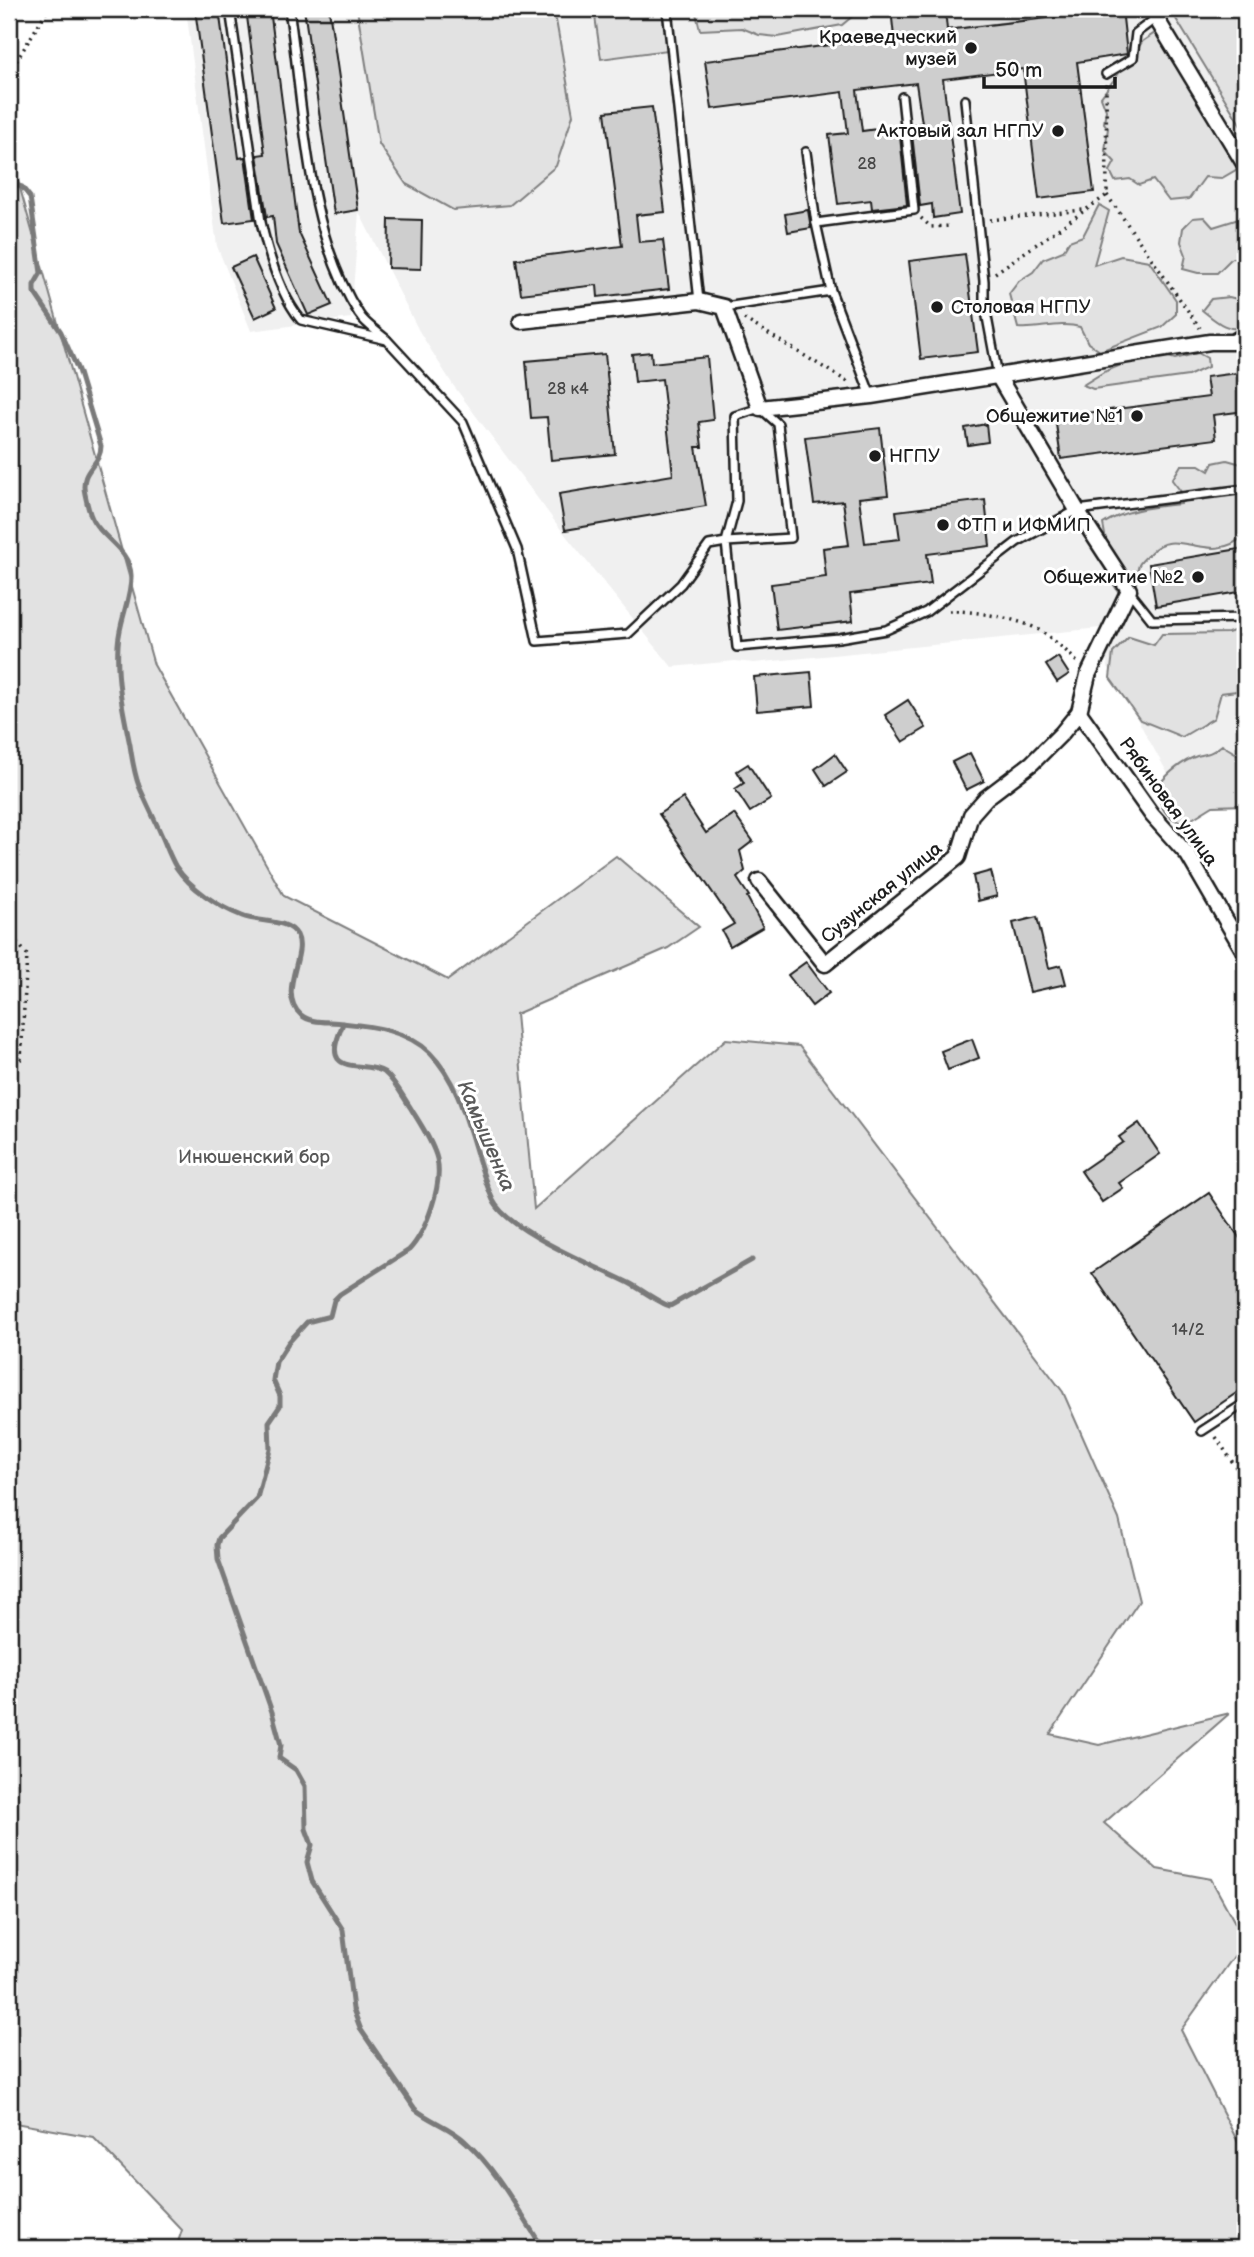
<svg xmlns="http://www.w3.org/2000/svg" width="1254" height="2257" viewBox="0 0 1254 2257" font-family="'Balsamiq Sans',sans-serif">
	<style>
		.built { fill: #f0f0f0 }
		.green { fill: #e2e2e2; stroke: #7f7f7f; stroke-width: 2 }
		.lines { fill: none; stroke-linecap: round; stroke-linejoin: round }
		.stream { stroke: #7a7a7a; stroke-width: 5 }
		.building { fill: #cecece; stroke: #1c1c1c; stroke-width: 2 }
		.lane-casing { stroke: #1c1c1c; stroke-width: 12 }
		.street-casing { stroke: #1c1c1c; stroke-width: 19 }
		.path { stroke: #1c1c1c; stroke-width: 3.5; stroke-dasharray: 2 5; stroke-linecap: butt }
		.lane { stroke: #fff; stroke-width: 7 }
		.street { stroke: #fff; stroke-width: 14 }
		.poi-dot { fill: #1c1c1c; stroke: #fff; stroke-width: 2.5 }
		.labels { text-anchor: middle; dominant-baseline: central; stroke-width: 6; stroke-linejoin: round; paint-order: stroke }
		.number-label { font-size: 16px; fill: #484848 }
		.poi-label { font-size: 19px; fill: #1c1c1c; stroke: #fff; text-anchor: end }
		.street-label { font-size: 19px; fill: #1c1c1c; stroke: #fff }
		.park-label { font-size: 19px; fill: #575757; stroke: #fff }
		.water-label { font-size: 21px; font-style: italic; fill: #5a5a5a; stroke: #fff }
	</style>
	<rect width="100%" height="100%" fill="#fff"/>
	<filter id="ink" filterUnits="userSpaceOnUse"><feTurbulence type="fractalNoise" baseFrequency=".0143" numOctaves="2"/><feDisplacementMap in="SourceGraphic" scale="14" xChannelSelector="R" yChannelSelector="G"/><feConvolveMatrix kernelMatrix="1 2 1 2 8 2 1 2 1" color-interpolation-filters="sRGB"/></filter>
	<g filter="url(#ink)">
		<path class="built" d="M186,9H1170L1245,135V798L1186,806L1108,667L1100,628L754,663L735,661L672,667L559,527L453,385L419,331L359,212L351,318L251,331L217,246Z"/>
		<g class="green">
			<path d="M357,9H554L573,115L556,166L510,205L453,210L406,184L379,144Z"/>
			<path d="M594,9H662L668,50L601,59Z"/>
			<path d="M695,9H861L842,25L778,37L759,35L742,28L700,30Z"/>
			<path d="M945,9H1047L1050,17L930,32L945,13Z"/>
			<path d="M1170,9H1245V132Z"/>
			<path d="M1158,31L1245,172V176L1236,170L1222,178L1205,177L1189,199L1169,201L1153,180L1139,185L1130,179L1115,181L1110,171L1115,162L1105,151L1108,128L1104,123L1106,110L1101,97L1143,41Z"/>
			<path d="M9,149L154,665L284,896L448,980L616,856L699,927L668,948L516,1014L534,1209L726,1039L799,1046L1063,1392L1119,1519L1139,1601L1050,1734L1099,1745L1230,1713L1104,1823L1157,1869L1211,1879L1245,1941L1181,2030L1245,2156V2248H176L182,2230L93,2137L9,2122Z"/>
			<path d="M1099,205L1109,211L1094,265L1121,256L1149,261L1176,300V314L1162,327L1100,351L1088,343L1080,327C1059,321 1039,330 1018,328L1009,294L1019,281L1033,272L1043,259L1063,251L1069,241L1083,236Z"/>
			<path d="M1204,217L1213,227L1245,217V259L1232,258L1217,273H1198L1183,269L1186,255L1181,242L1183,228L1193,218Z"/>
			<path d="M1229,297L1245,301V328C1227,332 1216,321 1202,310L1211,299Z"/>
			<path d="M1198,353L1207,358L1208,367L1188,376L1093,389L1083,385L1104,372L1128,362L1162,355L1175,359Z"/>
			<path d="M1227,460L1245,465V535C1209,568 1176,524 1150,553C1147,556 1141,561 1139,565C1136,572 1136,588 1134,597H1122L1114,585L1103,524C1126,509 1153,507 1181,504L1182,493L1172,480L1181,465H1199L1209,471L1213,463Z"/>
			<path d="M1245,627V690L1221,693L1214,718L1182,737L1140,720L1110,678L1113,653L1129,637L1154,645L1162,634L1228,633Z"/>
			<path d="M1222,745L1245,759V805L1213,806L1184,824C1163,816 1161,809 1157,787C1166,775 1182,761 1197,756C1210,753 1210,754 1222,745Z"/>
		</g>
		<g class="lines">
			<g class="stream">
				<path d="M9,183L22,187L30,197L41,273L34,285V292L61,332L78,370L101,446C101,466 79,469 85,494C87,503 89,515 94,522C105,540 130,551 131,575C132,598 119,621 118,645C116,679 123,711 130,745C132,758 134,773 139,786C146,802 154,818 161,834C166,845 170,857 176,867C190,888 219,907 242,916C258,923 288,918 297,935C308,955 276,992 301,1015C312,1024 329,1021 342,1023C372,1026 407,1030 430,1053C467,1090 472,1154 493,1200C507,1231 598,1267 629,1283C641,1289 659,1303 670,1306L752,1260"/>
				<path d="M343,1023C340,1033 331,1049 338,1059C347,1070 371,1063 384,1072C395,1081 402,1095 410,1107C419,1122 433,1142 437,1159C443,1185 426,1232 409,1250L340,1294L334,1300L330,1316L307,1322L288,1343L276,1362L273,1380L280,1396V1406L269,1422L270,1449L257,1498L219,1538L217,1545L218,1559L272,1712L281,1745L279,1758L296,1770L305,1786L306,1829L312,1845L307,1862L312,1881L343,1930L353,2009L361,2030L415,2109C431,2122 451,2127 466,2142C498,2171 519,2212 543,2248"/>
			</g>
		</g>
		<g class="building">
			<path d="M195,9H219L239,158L245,157L254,219L224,223Z"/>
			<path d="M246,9H270L299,233L332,305L308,315L276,244L273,216L267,217L257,155L265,154Z"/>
			<path d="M304,9H329L358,210L334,214Z"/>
			<path d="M891,9H945L947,30L1122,9L1127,54L1077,62L1094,192L1039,199L1023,69L943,79L960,214L933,218L932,204L920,206L911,125L922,123L916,83L857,90L862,131L899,126L907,205L872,209L871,200L838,204L829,135L848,133L843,92L712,109L705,61L894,37Z"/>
			<path d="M652,107L665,212L636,215L639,242L663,240L669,289L598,297L597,285L521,294L516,259L622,246L605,112Z"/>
			<path d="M808,210L811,228L788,232L785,214Z"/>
			<path d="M389,219L422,220L421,269L388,268Z"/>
			<path d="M965,254L978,352L921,359L909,261Z"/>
			<path d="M253,257L276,308L255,318L231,267Z"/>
			<path d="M651,352L652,363L707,357L713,420L699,422L702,447H696L706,506L565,530L559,494L673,475L662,379L635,382L632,354Z"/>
			<path d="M605,354L615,454L551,460L547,417L531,418L526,361Z"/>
			<path d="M1245,372V411L1213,415L1216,439L1061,459L1055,417L1209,397L1206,377Z"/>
			<path d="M986,424L988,442L968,445L965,428Z"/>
			<path d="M880,428L888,495L859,498L865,543L900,539L896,511L985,500L990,546L927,554L931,584L850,594L853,621L777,630L771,584L826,577L823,548L849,545L843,501L814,504L805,437Z"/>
			<path d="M1245,548V591L1156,606L1149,564Z"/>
			<path d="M1058,657L1069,674L1057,682L1046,665Z"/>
			<path d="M811,672L814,706L757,711L754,677Z"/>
			<path d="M908,700L926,728L903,742L885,715Z"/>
			<path d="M970,753L984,781L966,790L952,762Z"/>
			<path d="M835,754L847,772L826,786L815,769Z"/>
			<path d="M748,764L771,799L750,812L735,789L744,783L737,771Z"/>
			<path d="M683,798L706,833L734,814L753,841L740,851L745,871L737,878L749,896L747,897L763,927L730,946L722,931L734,924L659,814Z"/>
			<path d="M991,871L997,896L978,901L973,876Z"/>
			<path d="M1037,917L1049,968L1061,965L1066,984L1030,992L1013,923Z"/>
			<path d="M806,962L829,993L812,1006L788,975Z"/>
			<path d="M972,1039L979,1058L948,1070L941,1051Z"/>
			<path d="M1139,1123L1160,1154L1119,1183L1123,1188L1102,1202L1081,1171L1123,1142L1119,1137Z"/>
			<path d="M1209,1193L1245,1246V1387L1194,1422L1092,1273Z"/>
		</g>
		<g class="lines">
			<defs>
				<g id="lane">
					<path d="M230,9L261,222C268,253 281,296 301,320L387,340L463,422L517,549L537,641L628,634L681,584L709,545L726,542L737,501L735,416L760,408L778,424L791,538L726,542L737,647L839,638L886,630L926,612L1017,542L1077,510L1245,489"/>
					<path d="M289,9C304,105 305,230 359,314C365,324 377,331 386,339"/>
					<path d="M667,9L699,301"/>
					<path d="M1106,74L1133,58L1136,33L1156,18"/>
					<path d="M965,100L984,281V301L998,376"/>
					<path d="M806,152L816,223L831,291L871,396"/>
					<path d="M816,223L914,210L902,97"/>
					<path d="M725,307L831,291"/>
					<path d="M1129,591L1152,620L1245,618"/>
					<path d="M1202,1431L1245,1403"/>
				</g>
				<g id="street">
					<path d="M1156,18L1245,165"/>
					<path d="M521,321L699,301L724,307L760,408L871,396L1210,342H1233L1245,335"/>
					<path d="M1079,712L1152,815L1188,855L1245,953"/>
					<path d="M759,881L825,964L958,857L971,815L986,798L1032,763L1062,733L1079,712L1088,675L1129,590L1077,510L998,376"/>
				</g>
			</defs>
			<use href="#lane" class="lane-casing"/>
			<use href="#street" class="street-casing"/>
			<g class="path">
				<path d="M9,73L48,9"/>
				<path d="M1107,195L1200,328"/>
				<path d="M921,218L931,227L950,226"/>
				<path d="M990,220L1083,210"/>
				<path d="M995,273L1107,195L1106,83"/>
				<path d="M744,319L848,382"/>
				<path d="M949,611C971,610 1021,619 1039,630C1053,639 1066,650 1077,662"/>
				<path d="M9,931L27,955L21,1059L9,1066"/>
				<path d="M1216,1437L1245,1481"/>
			</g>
			<use href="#lane" class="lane"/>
			<use href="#street" class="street"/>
		</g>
	</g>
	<g class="poi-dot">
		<circle cx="971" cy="48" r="7"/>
		<circle cx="1058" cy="131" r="7"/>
		<circle cx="937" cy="307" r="7"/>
		<circle cx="1137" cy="416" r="7"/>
		<circle cx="875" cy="456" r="7"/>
		<circle cx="943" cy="525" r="7"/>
		<circle cx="1198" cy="577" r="7"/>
	</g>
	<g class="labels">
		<g class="number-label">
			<text x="867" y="164">28</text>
			<text x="568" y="389">28 к4</text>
			<text x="1188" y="1330">14/2</text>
		</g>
		<g class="poi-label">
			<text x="957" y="37">Краеведческий<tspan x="957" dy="22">музей</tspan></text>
			<text x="1044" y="131">Актовый зал НГПУ</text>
			<text x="951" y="307" text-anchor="start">Столовая НГПУ</text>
			<text x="1123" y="416">Общежитие №1</text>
			<text x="889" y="456" text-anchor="start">НГПУ</text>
			<text x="957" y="525" text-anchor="start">ФТП и ИФМИП</text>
			<text x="1184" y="577">Общежитие №2</text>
		</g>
		<g class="street-label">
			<text transform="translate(1168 802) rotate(54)">Рябиновая улица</text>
			<text transform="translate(882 893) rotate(-39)">Сузунская улица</text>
		</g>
		<g class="park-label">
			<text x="254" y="1157">Инюшенский бор</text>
		</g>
		<g class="water-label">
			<text transform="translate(486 1136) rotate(67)">Камышенка</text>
		</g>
	</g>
	<rect width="1254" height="2257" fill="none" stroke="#fff" stroke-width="35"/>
	<rect x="18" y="18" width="1219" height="2222" fill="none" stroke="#1c1c1c" stroke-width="2.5" filter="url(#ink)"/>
	<path d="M984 77v10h131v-10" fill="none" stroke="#1c1c1c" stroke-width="3.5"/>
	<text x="995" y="77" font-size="21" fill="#1c1c1c" stroke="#ffffff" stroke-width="5" paint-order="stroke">50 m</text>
</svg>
